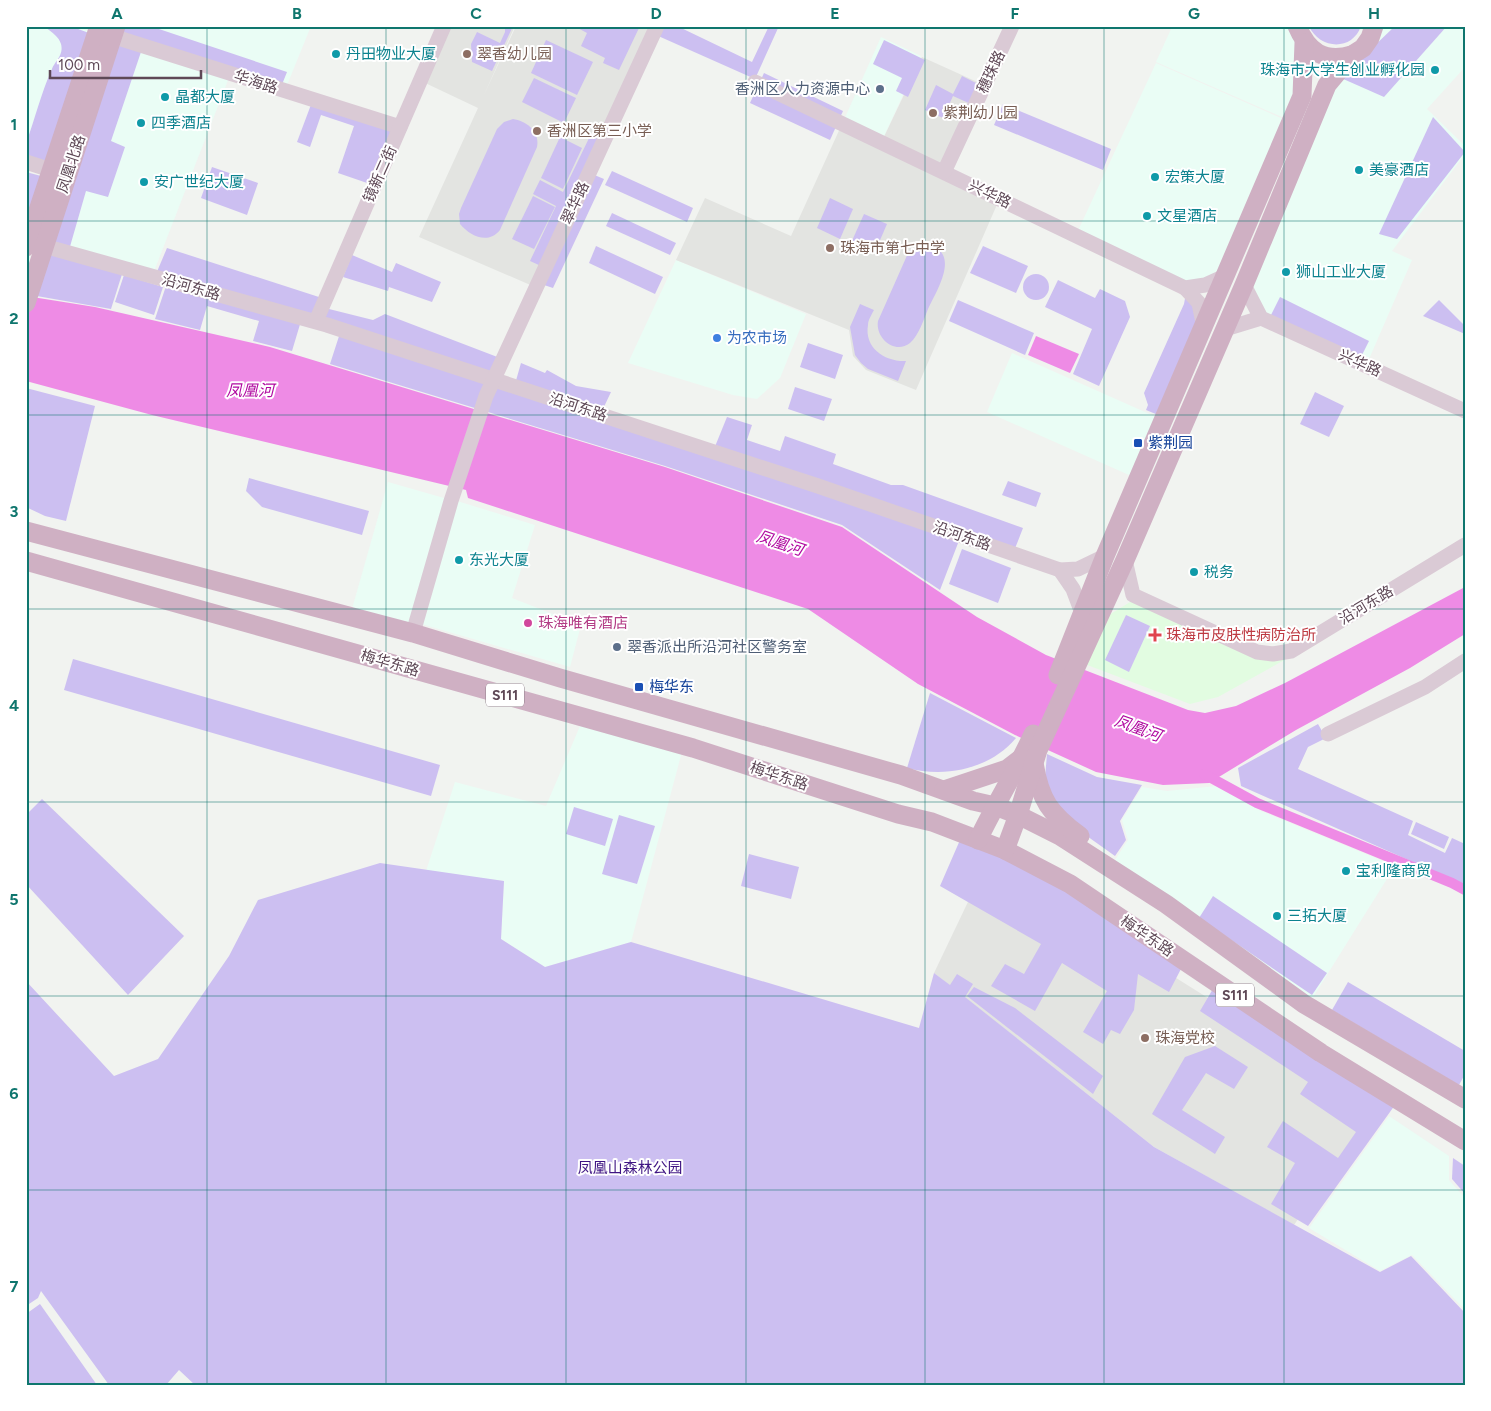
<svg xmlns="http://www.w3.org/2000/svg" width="1491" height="1411" viewBox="0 0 1491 1411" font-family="Figtree,'Noto Sans SC',sans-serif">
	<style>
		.commercial { fill: #eafdf5 }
		.education { fill: #e3e4e1 }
		.medical { fill: #e2fce1 }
		.green { fill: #ccbff1 }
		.water { fill: #ee8be5 }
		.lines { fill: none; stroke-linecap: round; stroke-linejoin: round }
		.canal { stroke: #ee8be5; stroke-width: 10 }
		.minor { stroke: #dacad5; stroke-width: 15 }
		.major { stroke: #cfb0c3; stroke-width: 19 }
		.grid { fill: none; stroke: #0f766e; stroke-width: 1; stroke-opacity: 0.55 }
		.culture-dot { fill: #0f9aa8; stroke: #fff; stroke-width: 2 }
		.education-dot { fill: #8d6e63; stroke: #fff; stroke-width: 2 }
		.service-dot { fill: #5c6f8a; stroke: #fff; stroke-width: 2 }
		.shop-dot { fill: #3f7fe0; stroke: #fff; stroke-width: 2 }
		.transit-dot { fill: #1a4fb4; stroke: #fff; stroke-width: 2 }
		.hotel-dot { fill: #d1479c; stroke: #fff; stroke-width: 2 }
		.health-dot { fill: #e0444e; stroke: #fff; stroke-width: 2 }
		.labels { text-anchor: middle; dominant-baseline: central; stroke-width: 4; stroke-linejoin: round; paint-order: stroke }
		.shield { fill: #fff; stroke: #8e7f89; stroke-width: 1 }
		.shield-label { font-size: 14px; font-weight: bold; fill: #5e4856 }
		.culture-label { font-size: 15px; fill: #0d838f; stroke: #fff; text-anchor: start }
		.education-label { font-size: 15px; fill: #785e54; stroke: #fff; text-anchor: start }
		.street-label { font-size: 15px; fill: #5e4856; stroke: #fff }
		.service-label { font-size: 15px; fill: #4e5e75; stroke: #fff; text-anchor: end }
		.shop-label { font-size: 15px; fill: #366cbe; stroke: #fff; text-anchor: start }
		.transit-label { font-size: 15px; fill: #164399; stroke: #fff; text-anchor: start }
		.hotel-label { font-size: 15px; fill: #b23c85; stroke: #fff; text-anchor: start }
		.health-label { font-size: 15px; fill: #be3a42; stroke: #fff; text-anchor: start }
		.park-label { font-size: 15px; fill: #3f1583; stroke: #fff }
		.water-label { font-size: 16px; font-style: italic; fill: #b009a0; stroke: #fff }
		.neatline { fill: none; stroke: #0f766e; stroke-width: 2 }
		.grid-label { font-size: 16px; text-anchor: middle; font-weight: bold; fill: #0f766e }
	</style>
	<rect width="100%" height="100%" fill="#f1f3f0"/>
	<g class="commercial">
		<path d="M26,26H74L91,32L26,158Z"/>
		<path d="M116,26H311L285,90Z"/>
		<path d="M1170,26H1294L1303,43L1291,121L1156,62L1172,27Z"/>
		<path d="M1384,26H1465V67L1427,109L1465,146V154L1392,251L1412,260L1366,366L1261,318L1245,285L1327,85L1370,38Z"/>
		<path d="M112,37L230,75L153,274L45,245Z"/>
		<path d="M881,37L921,56L882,141L843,122Z"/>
		<path d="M1156,63L1290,122L1226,274L1185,287L1076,235Z"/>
		<path d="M676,260L806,314L780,378L757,399L733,395L628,363Z"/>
		<path d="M1012,353L1163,420L1138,479L987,412Z"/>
		<path d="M388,482L451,500L413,633L350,616Z"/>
		<path d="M454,500L535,525L512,598L581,625L570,667L418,623Z"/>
		<path d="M583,719L683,748L631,942L545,967L501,939L504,881L426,871L455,782L546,806Z"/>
		<path d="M1217,786L1261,811L1395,866L1310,1002L1142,887L1115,860L1128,840L1122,820L1142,787L1167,791Z"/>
		<path d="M1389,1116L1449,1156V1180L1465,1198V1310L1412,1255L1380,1271L1309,1228Z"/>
	</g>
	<g class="education">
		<path d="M444,26H515L483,97L516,26H655L535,287L419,237L478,108L421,81Z"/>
		<path d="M922,57L984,85L943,171L882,141Z"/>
		<path d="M842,124L999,200L916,390L866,370L853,356L849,330L676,260L705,198L791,236Z"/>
		<path d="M988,860L1377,1104L1294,1225L1154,1147L934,973Z"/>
	</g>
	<path class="medical" d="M1135,599L1256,654L1297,653L1218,697L1190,704L1082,663L1104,618Z"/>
	<g class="green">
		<path d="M46,26H70L89,33L47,163L26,156V143C35,119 41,93 52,69C55,61 64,55 61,44C59,37 52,32 46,28Z"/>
		<path d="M119,26H150L287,72L281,87L116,34Z"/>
		<path d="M505,26H513L492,71L472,62L471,44L477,32L500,43L505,32Z"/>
		<path d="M574,26H636L639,28L619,70L603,63L605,58L581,46L587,33Z"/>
		<path d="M660,26H677L752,62L769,26H779L755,79L656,35Z"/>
		<path d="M1309,26H1361C1352,52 1319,49 1309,26Z"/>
		<path d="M1395,26H1447L1384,97L1341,78Z"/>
		<path d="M113,40L142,49L111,141L125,147L108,197L86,191L69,250L48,243Z"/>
		<path d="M546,40L593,62L577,95L531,73Z"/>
		<path d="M884,40L925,60L908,97L896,91L902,78L873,64Z"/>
		<path d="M764,73L843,111L830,140L750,103Z"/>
		<path d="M962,76L982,86L973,105L953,96L943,118L925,110L936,85L953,94Z"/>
		<path d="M534,78L576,98L564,123L522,102Z"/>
		<path d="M312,102L394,129L370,184L338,173L354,126L321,115L310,147L297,142Z"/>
		<path d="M1003,104L1111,149L1103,170L994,125Z"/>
		<path d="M1433,117L1465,152L1397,239L1379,234Z"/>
		<path d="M513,119C527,121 540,132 537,147L500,230C488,245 470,236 460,224L459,214L461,208L497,129L504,122Z"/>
		<path d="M591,134L601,139L541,266L530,261L556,206L533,194L540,180L563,192Z"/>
		<path d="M560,137L582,148L563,189L541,178Z"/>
		<path d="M212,167L258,183L247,215L201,198Z"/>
		<path d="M612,171L693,208L687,222L605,185Z"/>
		<path d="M26,172L41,176L26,223Z"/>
		<path d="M592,174L604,179L553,288L541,284Z"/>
		<path d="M533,196L555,207L534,249L512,239Z"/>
		<path d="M830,198L853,209L840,239L817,228Z"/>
		<path d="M612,213L676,243L670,255L606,226Z"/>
		<path d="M864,214L887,224L874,254L851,243Z"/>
		<path d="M923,244C963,249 938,288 928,309C924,319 919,335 910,343C895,355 875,338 878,321L909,251Z"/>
		<path d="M596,246L663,277L655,294L589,263Z"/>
		<path d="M983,246L1028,266L1016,293L970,273Z"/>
		<path d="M46,248L123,271L111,309L31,295Z"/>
		<path d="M167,248L322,298L314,317L156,274Z"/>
		<path d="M352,255L392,272L396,263L441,282L432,302L389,287L388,291L343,277Z"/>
		<circle cx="1036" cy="287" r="13"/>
		<path d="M124,275L163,287L154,315L115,302Z"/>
		<path d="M1058,280L1095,298L1100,289L1125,301L1130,317L1099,386L1073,374L1092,329L1045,307Z"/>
		<path d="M167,283L301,321L292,351L253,341L259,321L207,306L200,330L155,319Z"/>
		<path d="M1186,293L1196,305L1201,329L1163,417L1146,410L1148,405L1144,393L1184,304Z"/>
		<path d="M1280,297L1369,341L1360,359L1271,315Z"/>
		<path d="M958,300L1034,333L1025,355L949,321Z"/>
		<path d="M1439,300L1465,326V334L1423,316Z"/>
		<path d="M860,304L874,310C872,314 868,320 868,325C864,348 885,362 906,361L898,381L868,369L861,363L855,355L850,327Z"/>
		<path d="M325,308L373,320L385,314L500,358L492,375L320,319Z"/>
		<path d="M341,330L960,538L940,590L842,525L665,466L330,364Z"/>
		<path d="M808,343L843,355L835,379L800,367Z"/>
		<path d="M521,363L545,373L547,370L576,386L611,392L602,411L515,384Z"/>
		<path d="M795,387L832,399L824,421L788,409Z"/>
		<path d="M26,388L95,406L66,521L45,516L26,507Z"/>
		<path d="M1315,392L1344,406L1329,437L1300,424Z"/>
		<path d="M727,417L752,425L747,440L780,451L785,436L836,454L833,464L891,485H903L1023,528L1014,551L714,449Z"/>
		<path d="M249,478L369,511L362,535L262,507L246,491Z"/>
		<path d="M1008,481L1041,493L1036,507L1002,495Z"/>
		<path d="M962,549L1011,568L998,603L949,584Z"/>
		<path d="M1126,615L1150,626L1129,672L1105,660Z"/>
		<path d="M73,659L440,765L431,796L64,690Z"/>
		<path d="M930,693L1016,738C990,769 946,778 907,768Z"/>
		<path d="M1318,724L1326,738L1308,747L1298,769L1413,821L1408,835L1445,853L1452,838L1465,844V885L1241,786L1238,768Z"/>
		<path d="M1047,754L1097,777L1142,785L1120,821L1126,840L1115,856L1070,824L1056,806L1045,778Z"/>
		<path d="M42,799L184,936L128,995L26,884V815Z"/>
		<path d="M574,807L613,819L605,846L566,834Z"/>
		<path d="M619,815L655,826L637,884L602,874Z"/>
		<path d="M1416,822L1449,837L1444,849L1411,834Z"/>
		<path d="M960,840L1003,855L1067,892L1182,967L1169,992L1138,974L1134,1010L1120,1034L1111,1030L1103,1044L1083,1032L1107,991L1062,963L1035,1011L991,986L1005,964L1024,974L1041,944L940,886Z"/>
		<path d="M749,854L799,867L791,899L741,886Z"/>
		<path d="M380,863L504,881L501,939L545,967L631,942L919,1028L934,973L950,985L957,974L973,984L965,997L1154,1147L1380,1272L1411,1256L1465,1313V1385H195L179,1370L166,1385H109L41,1291L38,1298L26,1306V981L114,1076L158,1059L229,956L258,900Z"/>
		<path d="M1213,896L1327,973L1312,995L1199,918Z"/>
		<path d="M1348,982L1465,1051V1074L1459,1085L1332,1010Z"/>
		<path d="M974,987L1015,1008L1103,1076L1093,1094L967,996Z"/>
		<path d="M1214,987L1395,1105L1308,1226L1271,1204L1295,1163L1267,1147L1283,1121L1338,1158L1356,1132L1300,1094L1308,1082L1200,1011Z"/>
		<path d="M1215,1046L1248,1067L1234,1089L1206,1073L1182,1110L1225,1137L1215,1154L1152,1114L1185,1057Z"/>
		<path d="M1453,1158L1465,1166V1194L1452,1179Z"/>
		<path d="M40,1304L97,1385H26V1314Z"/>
	</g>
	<g class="water">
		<path d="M26,296L95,307L270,347L665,467L842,527L977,617L1046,655L1188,710L1205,713L1236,706L1285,683L1465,587V634L1410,668L1296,730L1209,783L1163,785L1096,772L1015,735L918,684L808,609L468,498L466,490L152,415L26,381Z"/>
		<path d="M1036,336L1079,354L1070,373L1028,355Z"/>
	</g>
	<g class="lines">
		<path class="canal" d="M1204,774L1257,803L1452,883L1465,890"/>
		<g class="minor">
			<path d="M112,36L400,127"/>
			<path d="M755,82L1185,288L1205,285L1227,275"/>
			<path d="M26,162L51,170"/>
			<path d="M944,172L1012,26"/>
			<path d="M33,246H44L327,325L818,486L1060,570L1078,569L1105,556"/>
			<path d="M1244,285L1261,318L1465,411"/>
			<path d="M1185,288L1199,303L1204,328"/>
			<path d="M316,321L444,26"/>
			<path d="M1225,329L1261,318"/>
			<path d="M1125,560L1133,595L1257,652L1273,654L1291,651L1465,545"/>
			<path d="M1060,570L1073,589L1082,613"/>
			<path d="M413,633L451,501L486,396L657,26"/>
			<path d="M1328,734L1425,687L1465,661"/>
		</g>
		<g class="major">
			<path d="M1297,26C1308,52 1324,63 1352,55"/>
			<path d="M26,247L99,26"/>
			<path d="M26,303L116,26"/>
			<path d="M26,531L413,633L560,678L901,775L973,801L995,806L1018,815L1060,836L1166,904L1304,1004L1465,1099"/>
			<path d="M26,561L693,748L898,814L932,822L1005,850L1070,884L1321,1053L1465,1141"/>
			<path d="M1058,675L1105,556L1302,96L1304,43"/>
			<path d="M1034,763C1040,800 1050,814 1080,836"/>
			<path d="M944,790L1007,769L1020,759"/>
			<path d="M978,840C995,804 1017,770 1033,734"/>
			<path d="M1005,850L1018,815L1038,750L1125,560L1244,285L1327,85L1352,55L1363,48L1370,38L1374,26"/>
		</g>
	</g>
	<path class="grid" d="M207,26V1385M386,26V1385M566,26V1385M746,26V1385M925,26V1385M1104,26V1385M1284,26V1385M26,221H1465M26,415H1465M26,609H1465M26,802H1465M26,996H1465M26,1190H1465"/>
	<g class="culture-dot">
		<circle cx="336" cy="54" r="5"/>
		<circle cx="1435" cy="70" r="5"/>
		<circle cx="165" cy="97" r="5"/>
		<circle cx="141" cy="123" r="5"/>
		<circle cx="1359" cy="170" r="5"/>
		<circle cx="1155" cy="177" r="5"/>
		<circle cx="144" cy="182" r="5"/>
		<circle cx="1147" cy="216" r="5"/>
		<circle cx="1286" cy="272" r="5"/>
		<circle cx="459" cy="560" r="5"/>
		<circle cx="1194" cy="572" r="5"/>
		<circle cx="1346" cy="871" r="5"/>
		<circle cx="1277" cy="916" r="5"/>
	</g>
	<g class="education-dot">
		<circle cx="467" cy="54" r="5"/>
		<circle cx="933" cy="113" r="5"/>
		<circle cx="537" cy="131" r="5"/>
		<circle cx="830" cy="248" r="5"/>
		<circle cx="1145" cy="1038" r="5"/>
	</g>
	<g class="service-dot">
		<circle cx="880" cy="89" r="5"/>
		<circle cx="617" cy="647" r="5"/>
	</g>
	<circle class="shop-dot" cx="717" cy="338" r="5"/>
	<g class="transit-dot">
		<rect x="1133" y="438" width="10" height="10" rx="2.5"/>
		<rect x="634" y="682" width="10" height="10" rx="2.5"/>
	</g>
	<circle class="hotel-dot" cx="528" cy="623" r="5"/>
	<path class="health-dot" d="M1152.5 627.5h5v5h5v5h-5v5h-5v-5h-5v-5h5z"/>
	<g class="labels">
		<g class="shield">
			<rect x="486" y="683.5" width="38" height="23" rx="4"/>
			<rect x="1216" y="983.5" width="38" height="23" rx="4"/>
		</g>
		<g class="shield-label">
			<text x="505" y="695">S111</text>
			<text x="1235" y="995">S111</text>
		</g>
		<g class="culture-label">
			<text x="346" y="54">丹田物业大厦</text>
			<text x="1425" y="70" text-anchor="end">珠海市大学生创业孵化园</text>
			<text x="175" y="97">晶都大厦</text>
			<text x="151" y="123">四季酒店</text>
			<text x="1369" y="170">美豪酒店</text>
			<text x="1165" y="177">宏策大厦</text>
			<text x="154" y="182">安广世纪大厦</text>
			<text x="1157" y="216">文星酒店</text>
			<text x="1296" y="272">狮山工业大厦</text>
			<text x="469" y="560">东光大厦</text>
			<text x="1204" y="572">税务</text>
			<text x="1356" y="871">宝利隆商贸</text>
			<text x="1287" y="916">三拓大厦</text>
		</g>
		<g class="education-label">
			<text x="477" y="54">翠香幼儿园</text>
			<text x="943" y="113">紫荆幼儿园</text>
			<text x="547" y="131">香洲区第三小学</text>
			<text x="840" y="248">珠海市第七中学</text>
			<text x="1155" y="1038">珠海党校</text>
		</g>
		<g class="street-label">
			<text transform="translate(991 72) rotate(-65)">穗珠路</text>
			<text transform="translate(256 82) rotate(18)">华海路</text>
			<text transform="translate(71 164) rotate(-72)">凤凰北路</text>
			<text transform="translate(380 174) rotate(-66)">镜新二街</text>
			<text transform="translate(990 194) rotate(26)">兴华路</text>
			<text transform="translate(575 203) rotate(-65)">翠华路</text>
			<text transform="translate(191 287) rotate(16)">沿河东路</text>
			<text transform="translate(1360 363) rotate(24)">兴华路</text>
			<text transform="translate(578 407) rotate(18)">沿河东路</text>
			<text transform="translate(962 536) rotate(19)">沿河东路</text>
			<text transform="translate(1366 605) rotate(-31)">沿河东路</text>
			<text transform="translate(390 663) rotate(16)">梅华东路</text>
			<text transform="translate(779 776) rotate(18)">梅华东路</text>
			<text transform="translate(1147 936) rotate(34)">梅华东路</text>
		</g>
		<g class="service-label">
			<text x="870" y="89">香洲区人力资源中心</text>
			<text x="627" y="647" text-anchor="start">翠香派出所沿河社区警务室</text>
		</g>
		<g class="shop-label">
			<text x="727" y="338">为农市场</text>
		</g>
		<g class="transit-label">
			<text x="1148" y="443">紫荆园</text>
			<text x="649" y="687">梅华东</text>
		</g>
		<g class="hotel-label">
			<text x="538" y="623">珠海唯有酒店</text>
		</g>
		<g class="health-label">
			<text x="1166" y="635">珠海市皮肤性病防治所</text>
		</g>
		<g class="park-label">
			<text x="630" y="1168">凤凰山森林公园</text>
		</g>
		<g class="water-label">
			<text x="250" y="390">凤凰河</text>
			<text transform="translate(780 543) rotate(18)">凤凰河</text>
			<text transform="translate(1138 728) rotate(20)">凤凰河</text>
		</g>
	</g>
	<rect width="1491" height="1411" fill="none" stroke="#ffffff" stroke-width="55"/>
	<path d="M50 70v8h151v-8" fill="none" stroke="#5e4856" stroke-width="2.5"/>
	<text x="58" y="70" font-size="15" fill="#5e4856" stroke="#ffffff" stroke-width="4" paint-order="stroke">100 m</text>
	<rect x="28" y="28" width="1436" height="1356" class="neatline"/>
	<g class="grid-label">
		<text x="117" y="19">A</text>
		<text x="297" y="19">B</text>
		<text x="476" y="19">C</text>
		<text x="656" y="19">D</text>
		<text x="835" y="19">E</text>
		<text x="1015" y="19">F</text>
		<text x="1194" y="19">G</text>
		<text x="1374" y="19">H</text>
		<text x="14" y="130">1</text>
		<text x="14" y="324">2</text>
		<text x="14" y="517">3</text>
		<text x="14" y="711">4</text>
		<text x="14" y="905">5</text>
		<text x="14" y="1099">6</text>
		<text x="14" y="1292">7</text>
	</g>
</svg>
